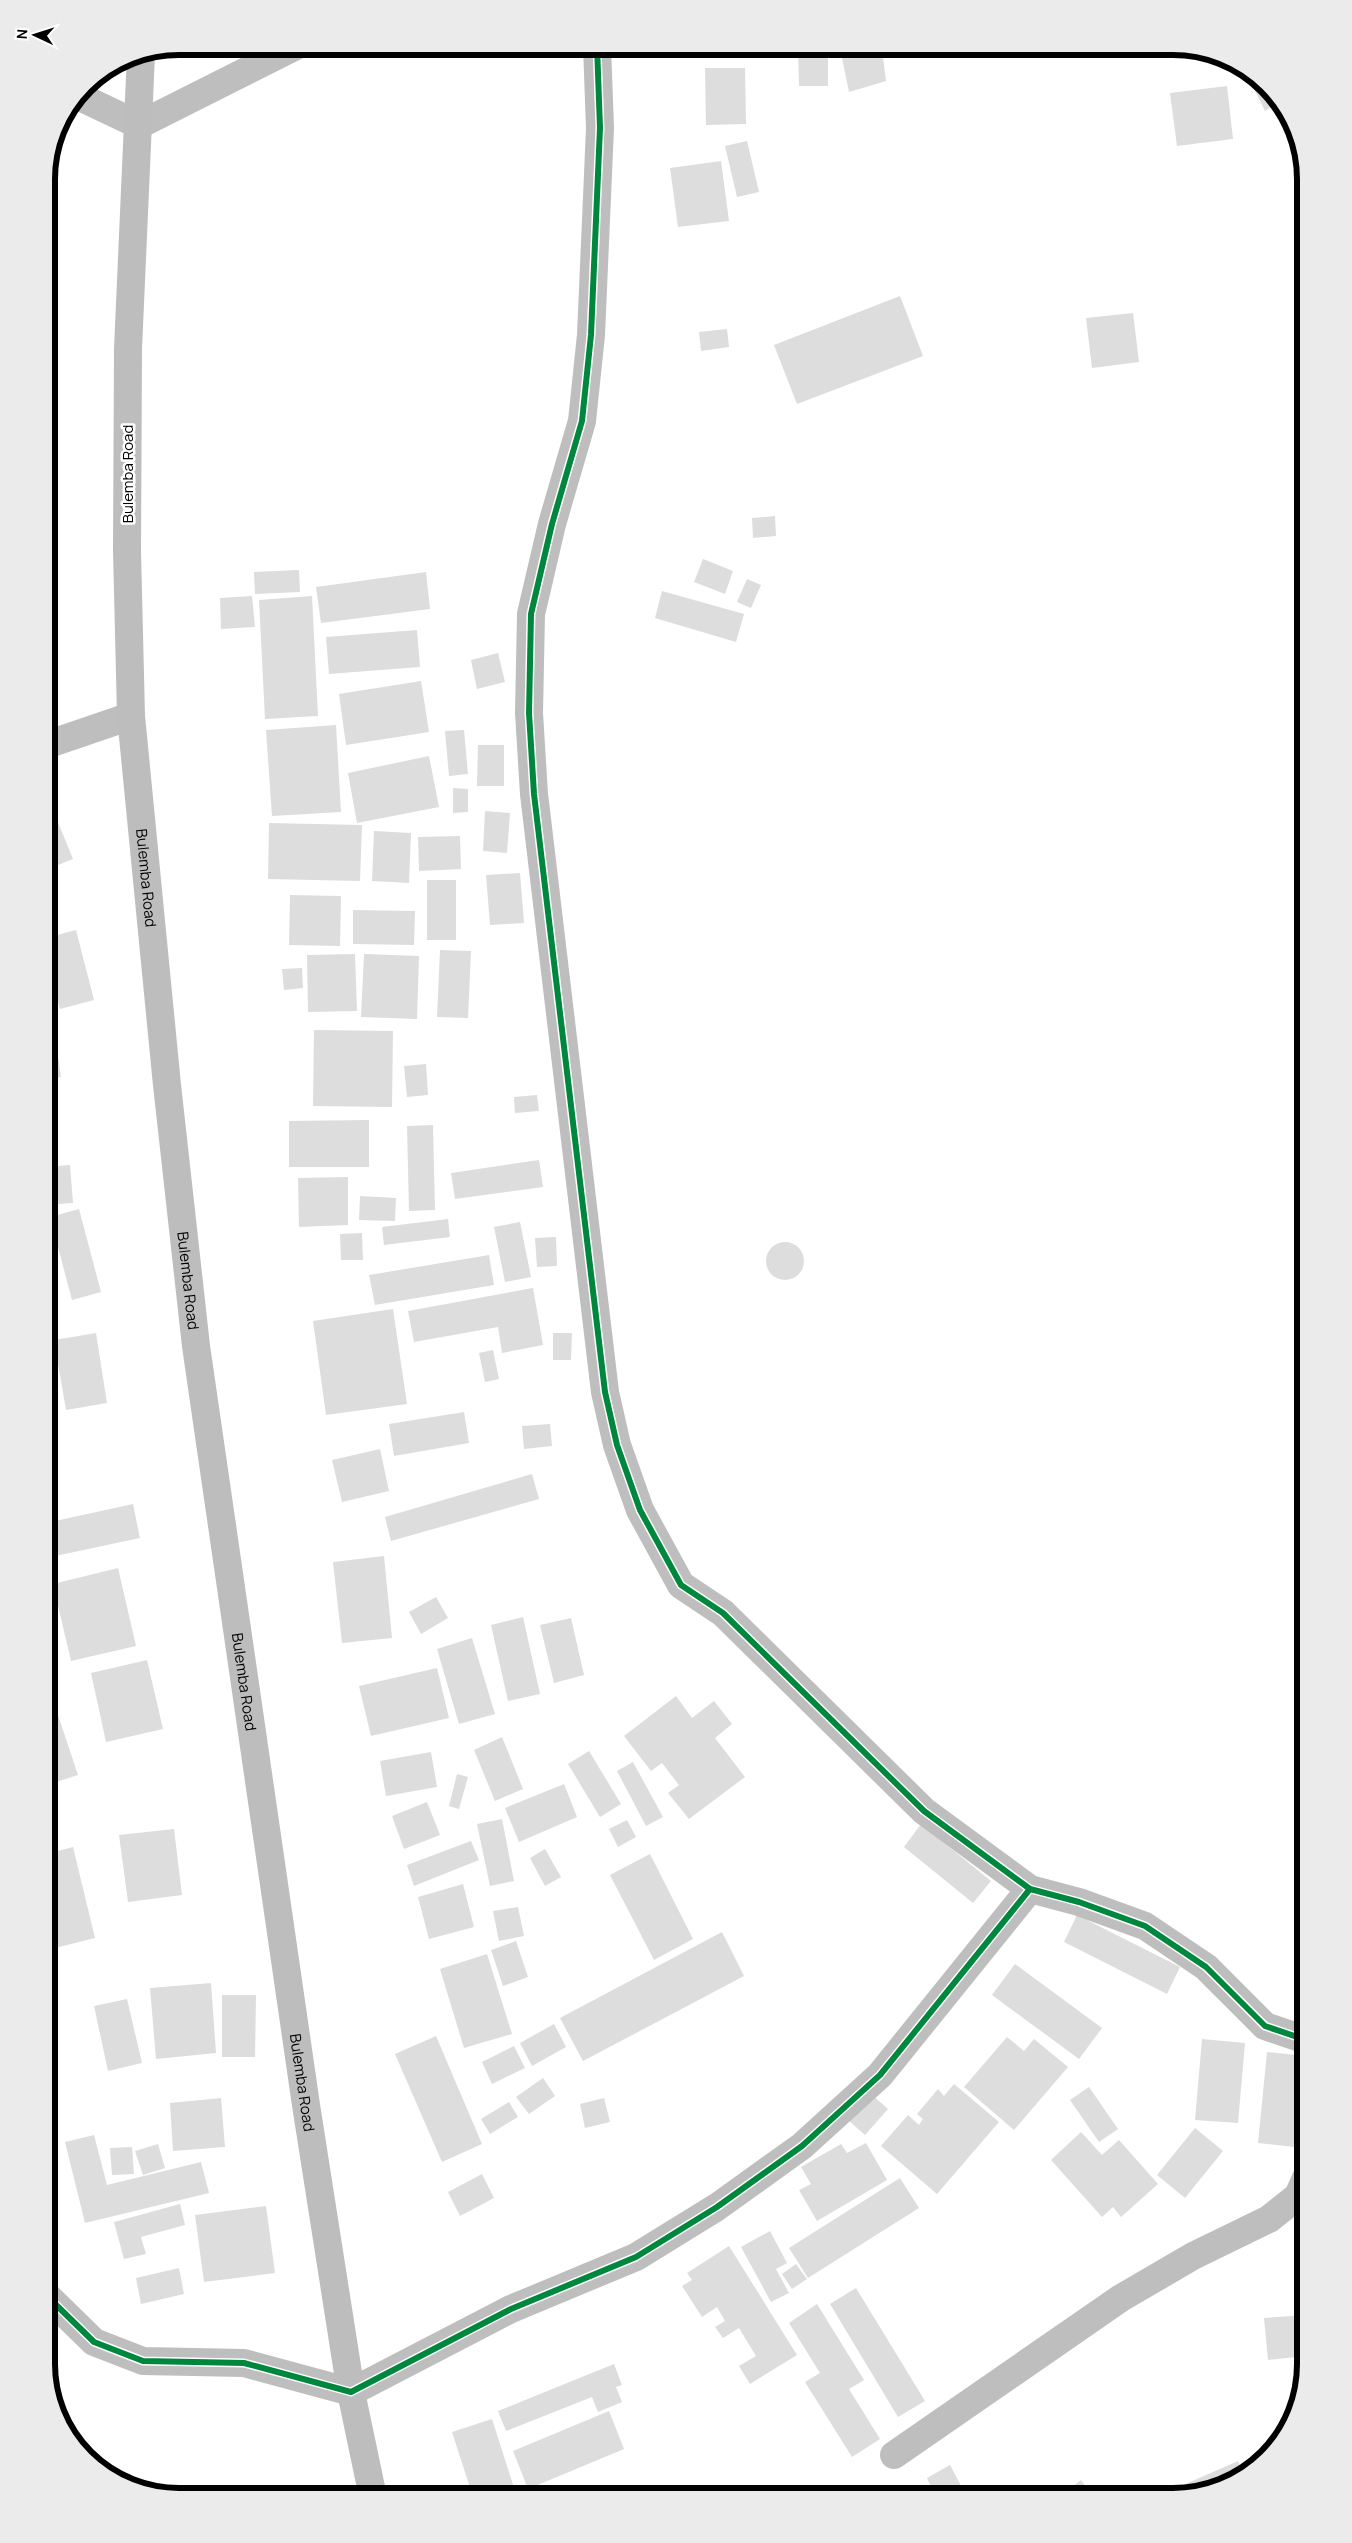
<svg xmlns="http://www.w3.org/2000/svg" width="1352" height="2543" viewBox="0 0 1352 2543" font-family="Manrope,sans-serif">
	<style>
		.building { fill: #ddd }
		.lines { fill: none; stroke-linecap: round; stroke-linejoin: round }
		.minor { stroke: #bebebe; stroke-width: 28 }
		.major { stroke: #bdbdbd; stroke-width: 28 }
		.cycleway-casing { stroke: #fff; stroke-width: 9 }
		.cycleway { stroke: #00873e; stroke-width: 6 }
		.labels { text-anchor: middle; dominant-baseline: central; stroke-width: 5; stroke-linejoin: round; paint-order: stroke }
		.street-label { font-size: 15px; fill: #000; stroke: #fff }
		.rim { fill: none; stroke: #000; stroke-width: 6 }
	</style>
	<rect width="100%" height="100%" fill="#fff"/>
	<g class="building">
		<path d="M740,46H779V49L741,54Z"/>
		<path d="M798,46H828V86H799Z"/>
		<path d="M882,49L886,81L849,92L842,58Z"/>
		<path d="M705,68H745L746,124L706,125Z"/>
		<path d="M1260,85L1276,104L1265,111L1253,87Z"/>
		<path d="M1227,86L1233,139L1177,146L1170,93Z"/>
		<path d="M747,141L759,192L737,197L725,146Z"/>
		<path d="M721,161L729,221L678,227L670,168Z"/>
		<path d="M900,296L923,356L797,404L774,345Z"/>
		<path d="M1133,313L1139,362L1092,368L1086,318Z"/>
		<path d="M47,317H50L49,364H46Z"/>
		<path d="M727,329L729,347L701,351L699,332Z"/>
		<path d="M46,433L52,485L46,486Z"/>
		<path d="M46,495H52L54,557H46Z"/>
		<path d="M775,516L776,536L753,538L752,518Z"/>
		<path d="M703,559L733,571L725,594L694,582Z"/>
		<path d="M299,570L300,592L255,594L254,572Z"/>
		<path d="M426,572L430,609L321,623L316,587Z"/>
		<path d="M747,579L761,585L751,608L737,602Z"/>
		<path d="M662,591L744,614L736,642L655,618Z"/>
		<path d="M252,596L255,627L221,629L220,598Z"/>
		<path d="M312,596L318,716L265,719L259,600Z"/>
		<path d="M417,630L420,667L329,674L326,637Z"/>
		<path d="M498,653L505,682L477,689L471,660Z"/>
		<path d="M421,681L429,732L346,745L339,694Z"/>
		<path d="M336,725L341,812L272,816L266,730Z"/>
		<path d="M464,730L468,774L449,776L445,731Z"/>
		<path d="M478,745H504V786H477Z"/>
		<path d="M429,756L439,807L357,823L348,773Z"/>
		<path d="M453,788L468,789V812L453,813Z"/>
		<path d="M46,793L73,859L46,870Z"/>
		<path d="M485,811L510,813L507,853L483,851Z"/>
		<path d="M269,823L362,825L360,881L268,879Z"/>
		<path d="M374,831L411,833L409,883L372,881Z"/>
		<path d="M460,836L461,869L419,871L418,837Z"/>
		<path d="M520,873L524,923L490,925L486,875Z"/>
		<rect x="427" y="880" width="29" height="60"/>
		<path d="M290,895L341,896L340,946L289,945Z"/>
		<path d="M353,910L415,911L414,945L353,944Z"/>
		<path d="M76,930L94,1000L60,1009L46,955V938Z"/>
		<path d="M440,950L471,951L468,1018L437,1017Z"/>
		<path d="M355,954L357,1011L308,1012L307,955Z"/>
		<path d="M364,954L419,956L417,1019L361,1017Z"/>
		<path d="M302,968L303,988L284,990L282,969Z"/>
		<path d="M50,1002L61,1077L46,1079V1003Z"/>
		<path d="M314,1030L393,1031L392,1107L313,1106Z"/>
		<path d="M426,1064L428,1095L407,1097L404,1066Z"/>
		<path d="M537,1095L539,1111L515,1113L514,1097Z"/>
		<path d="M369,1120V1167H289V1121Z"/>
		<path d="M433,1125L435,1210L409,1211L407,1126Z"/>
		<path d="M539,1160L543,1187L455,1199L451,1173Z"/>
		<path d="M70,1165L73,1203L46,1205V1167Z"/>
		<path d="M348,1177V1225L299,1227L298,1178Z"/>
		<path d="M360,1196L396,1198L395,1221L359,1220Z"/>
		<path d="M79,1209L101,1292L72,1300L50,1217Z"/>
		<path d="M448,1219L450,1237L384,1245L382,1227Z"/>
		<path d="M520,1222L531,1277L505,1282L494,1227Z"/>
		<path d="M362,1233L363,1260H341L340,1234Z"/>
		<path d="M556,1237L557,1266L537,1267L535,1238Z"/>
		<circle cx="785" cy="1261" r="19"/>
		<path d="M489,1255L494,1285L375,1305L369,1275Z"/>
		<path d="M533,1288L543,1345L502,1353L498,1327L414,1342L408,1311Z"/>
		<path d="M393,1309L407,1404L326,1415L313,1321Z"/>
		<path d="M96,1333L107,1403L66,1410L54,1340Z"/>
		<path d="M553,1333H572L571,1360H553Z"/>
		<path d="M493,1350L499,1379L485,1382L479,1353Z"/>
		<path d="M46,1393H50L48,1419H46Z"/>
		<path d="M464,1412L469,1443L394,1456L389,1424Z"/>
		<path d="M550,1424L552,1446L524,1449L522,1426Z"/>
		<path d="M380,1449L389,1491L342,1502L332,1460Z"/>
		<path d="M532,1474L539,1499L391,1541L385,1517Z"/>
		<path d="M133,1504L140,1538L46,1558V1523Z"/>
		<path d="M384,1556L392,1638L342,1643L333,1562Z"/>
		<path d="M118,1568L136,1646L71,1661L53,1584Z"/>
		<path d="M436,1597L448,1618L421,1634L409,1612Z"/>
		<path d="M523,1617L540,1694L508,1701L491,1625Z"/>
		<path d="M571,1618L584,1675L554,1683L540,1625Z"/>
		<path d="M472,1638L495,1714L459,1724L437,1649Z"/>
		<path d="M147,1660L163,1729L106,1742L91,1673Z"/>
		<path d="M437,1668L449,1718L371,1736L359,1686Z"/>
		<path d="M50,1691L78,1775L50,1784L46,1772V1692Z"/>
		<path d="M676,1696L692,1718L714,1701L732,1724L715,1738L745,1777L689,1819L668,1793L679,1785L662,1763L651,1771L624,1736Z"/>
		<path d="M502,1737L523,1789L495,1801L474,1750Z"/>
		<path d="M589,1751L621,1804L600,1817L568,1764Z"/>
		<path d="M431,1752L437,1787L386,1796L380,1761Z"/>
		<path d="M633,1762L663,1817L646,1826L617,1771Z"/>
		<path d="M457,1774L468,1777L459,1809L449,1806Z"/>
		<path d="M564,1784L577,1817L519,1842L505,1808Z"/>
		<path d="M427,1802L440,1835L404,1849L392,1816Z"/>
		<path d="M502,1819L514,1881L490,1886L477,1824Z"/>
		<path d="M627,1820L636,1837L618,1847L609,1829Z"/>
		<path d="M921,1824L991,1881L973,1903L904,1847Z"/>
		<path d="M174,1829L182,1895L128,1902L119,1835Z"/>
		<path d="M471,1841L479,1860L414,1886L407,1865Z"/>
		<path d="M73,1847L95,1938L55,1948L46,1913V1854Z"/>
		<path d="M545,1849L561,1877L545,1886L530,1858Z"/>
		<path d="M650,1854L693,1939L654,1960L610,1875Z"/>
		<path d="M463,1884L474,1927L429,1939L418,1897Z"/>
		<path d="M518,1907L524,1936L499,1941L493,1911Z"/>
		<path d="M1077,1915L1180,1967L1167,1994L1064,1942Z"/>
		<path d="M722,1932L744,1976L583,2061L560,2018Z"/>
		<path d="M516,1941L528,1977L503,1986L491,1950Z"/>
		<path d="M487,1954L512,2034L464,2048L440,1969Z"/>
		<path d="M1015,1964L1102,2028L1079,2059L992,1995Z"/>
		<path d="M211,1983L216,2053L156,2059L150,1988Z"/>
		<path d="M222,1995H256L255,2057H222Z"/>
		<path d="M127,1999L142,2063L108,2071L94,2006Z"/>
		<path d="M554,2024L566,2047L532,2066L520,2043Z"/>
		<path d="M436,2036L482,2144L442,2162L395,2054Z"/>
		<path d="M1007,2037L1024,2051L1034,2039L1068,2067L1014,2130L964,2087Z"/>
		<path d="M1202,2039L1245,2043L1238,2123L1195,2120Z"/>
		<path d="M514,2046L525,2068L492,2084L482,2062Z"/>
		<path d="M46,2049L56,2091L46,2093Z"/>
		<path d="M1267,2052L1306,2056V2118L1303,2148L1258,2143Z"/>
		<path d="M543,2078L555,2096L529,2114L516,2097Z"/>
		<path d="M954,2084L999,2122L937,2194L881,2146L908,2115L919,2125L923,2119L917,2114L938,2089L944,2096Z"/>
		<path d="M1089,2087L1118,2129L1099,2142L1070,2100Z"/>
		<path d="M871,2094L888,2109L865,2135L848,2120Z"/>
		<path d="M221,2098L225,2147L173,2151L170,2103Z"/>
		<path d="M604,2098L610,2122L585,2128L580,2104Z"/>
		<path d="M509,2102L518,2117L490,2134L481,2119Z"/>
		<path d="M1195,2128L1223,2151L1185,2198L1157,2175Z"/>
		<path d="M1081,2132L1102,2155L1119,2140L1158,2184L1121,2217L1113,2207L1102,2217L1051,2160Z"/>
		<path d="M94,2135L107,2185L201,2162L209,2193L85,2223L65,2142Z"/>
		<path d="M866,2143L887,2180L817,2221L799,2190L811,2184L801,2167L841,2144L847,2153Z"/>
		<path d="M158,2144L165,2168L143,2175L135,2151Z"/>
		<path d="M132,2147L134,2174L112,2175L110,2148Z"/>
		<path d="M482,2174L494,2198L460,2216L448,2192Z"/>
		<path d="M900,2178L919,2208L808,2278L789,2248Z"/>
		<path d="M180,2204L185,2225L141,2237L146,2254L124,2259L114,2222Z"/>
		<path d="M266,2206L275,2273L204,2282L195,2215Z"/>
		<path d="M770,2231L787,2263L776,2269L789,2293L771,2302L741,2247Z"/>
		<path d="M729,2246L797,2355L750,2384L739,2366L756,2356L739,2328L723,2338L715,2327L725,2321L717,2307L702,2317L682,2286L692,2280L687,2273Z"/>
		<path d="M796,2264L807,2279L792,2289L782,2274Z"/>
		<path d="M179,2268L184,2294L141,2304L136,2278Z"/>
		<path d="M856,2288L925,2401L898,2417L830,2304Z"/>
		<path d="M817,2304L864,2380L849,2389L880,2439L852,2457L805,2382L820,2373L789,2323Z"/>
		<path d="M1306,2315V2356L1268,2360L1264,2318Z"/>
		<path d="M614,2364L622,2385L616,2387L622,2402L598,2412L592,2397L506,2431L498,2411Z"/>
		<path d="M609,2411L624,2449L528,2489L513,2451Z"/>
		<path d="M492,2419L517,2497H473L452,2432Z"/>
		<path d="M1238,2461L1243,2471L1224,2487L1184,2494L1181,2486Z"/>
		<path d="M950,2465L967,2497H936L927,2478Z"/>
		<path d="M1081,2480L1093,2497H1060Z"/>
	</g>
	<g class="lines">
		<g class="minor">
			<path d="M597,46L600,128L591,335L582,421L552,524L531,614L529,713L534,794L605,1392L617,1445L640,1510L681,1585L723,1613L924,1811L1030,1889L1079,1902L1145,1926L1206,1967L1265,2026L1306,2040"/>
			<path d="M78,96L139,125L296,46"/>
			<path d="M46,745L131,716"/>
			<path d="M46,2295L94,2342L143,2361L244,2363L351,2392L511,2309L636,2257L717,2207L802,2146L880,2075L1030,1889"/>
			<path d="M894,2455L1121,2298L1193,2256L1269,2219L1298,2196L1306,2178"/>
		</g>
		<path class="major" id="s1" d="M141,54L128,349L127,551L131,716L167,1085L196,1346L306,2105L351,2392L373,2497"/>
		<defs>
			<g id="cycleway">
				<path d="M597,46L600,128L591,335L582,421L552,524L531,614L529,713L534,794L605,1392L617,1445L640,1510L681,1585L723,1613L924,1811L1030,1889L1079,1902L1145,1926L1206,1967L1265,2026L1306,2040"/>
				<path d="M46,2295L94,2342L143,2361L244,2363L351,2392L511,2309L636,2257L717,2207L802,2146L880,2075L1030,1889"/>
			</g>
		</defs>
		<use href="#cycleway" class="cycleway-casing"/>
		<use href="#cycleway" class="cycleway"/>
	</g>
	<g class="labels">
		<g class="street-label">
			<text transform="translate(127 474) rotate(-90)">Bulemba Road</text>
			<text stroke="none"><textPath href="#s1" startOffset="825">Bulemba Road</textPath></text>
			<text stroke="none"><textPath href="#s1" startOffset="1230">Bulemba Road</textPath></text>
			<text stroke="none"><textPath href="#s1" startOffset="1635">Bulemba Road</textPath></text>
			<text stroke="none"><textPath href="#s1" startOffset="2040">Bulemba Road</textPath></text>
		</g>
	</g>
	<path d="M0 0H1352V2543H0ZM179 55H1173A124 124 0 0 1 1297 179V2364A124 124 0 0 1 1173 2488H179A124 124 0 0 1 55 2364V179A124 124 0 0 1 179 55Z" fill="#ebebeb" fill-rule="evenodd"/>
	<path class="rim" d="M179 55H1173A124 124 0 0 1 1297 179V2364A124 124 0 0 1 1173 2488H179A124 124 0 0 1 55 2364V179A124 124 0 0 1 179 55Z"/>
	<g transform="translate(35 35) rotate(274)" stroke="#ffffff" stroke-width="4" paint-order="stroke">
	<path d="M0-4L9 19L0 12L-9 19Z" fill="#000000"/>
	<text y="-8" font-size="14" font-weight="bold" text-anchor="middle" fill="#000000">N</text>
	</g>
</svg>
